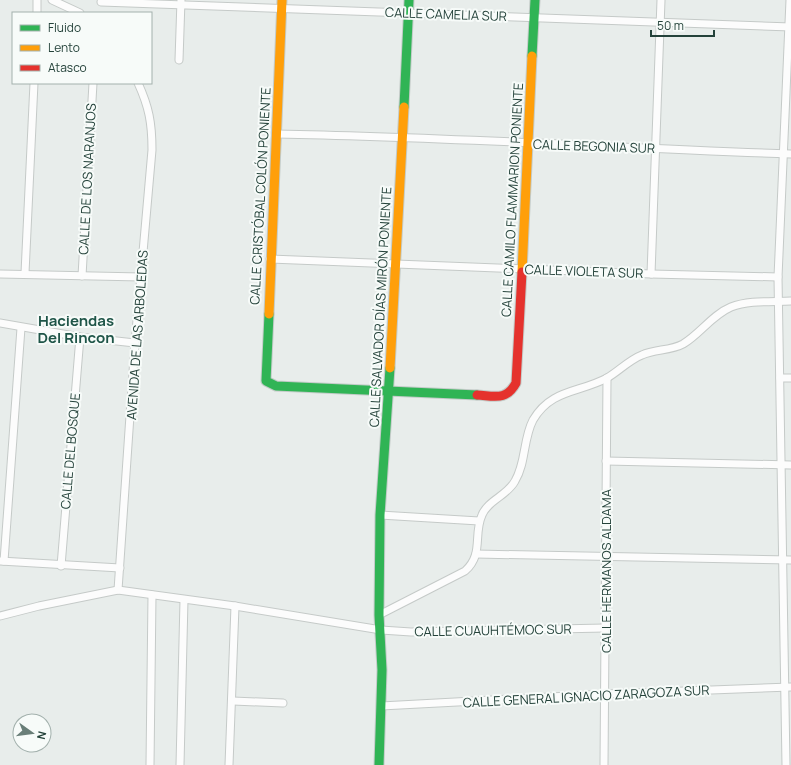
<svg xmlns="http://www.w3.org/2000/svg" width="791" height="765" viewBox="0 0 791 765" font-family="Manrope,sans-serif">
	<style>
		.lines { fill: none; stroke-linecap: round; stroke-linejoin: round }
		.street-casing { stroke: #c5cac8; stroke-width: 9 }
		.fast-casing { stroke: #c3cbc8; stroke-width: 11 }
		.slow-casing { stroke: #c3cbc8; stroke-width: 11 }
		.jam-casing { stroke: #c3cbc8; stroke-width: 11 }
		.street { stroke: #fcfcfc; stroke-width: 7 }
		.fast { stroke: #30b455; stroke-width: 9 }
		.slow { stroke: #ff9f0a; stroke-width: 9 }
		.jam { stroke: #e5322d; stroke-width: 9 }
		.labels { text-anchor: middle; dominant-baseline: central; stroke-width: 4; stroke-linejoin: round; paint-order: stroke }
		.street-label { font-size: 13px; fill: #24423a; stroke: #f7fbf9 }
		.quarter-label { font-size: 15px; font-weight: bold; fill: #1f5548; stroke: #f7fbf9 }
	</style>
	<rect width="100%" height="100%" fill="#e8edeb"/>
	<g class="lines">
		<defs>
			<g id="street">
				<path d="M52,0L80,13"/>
				<path d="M101,2L791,27"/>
				<path d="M37,13V0"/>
				<path d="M179,60L181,0"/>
				<path d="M277,134C449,137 620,148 791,154"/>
				<path d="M270,259L651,274L778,277"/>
				<path d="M25,273L34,83"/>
				<path d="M0,274L141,277"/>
				<path d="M651,274L661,0"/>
				<path d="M82,276L93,83"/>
				<path d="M0,323L80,337L135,343"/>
				<path d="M780,378H791"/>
				<path d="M606,461L791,465"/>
				<path d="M380,515L479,521"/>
				<path d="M476,554L791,560"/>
				<path d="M0,561L120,568"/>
				<path d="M4,561L21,328"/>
				<path d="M61,566L80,337"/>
				<path d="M118,590L135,343L152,150C152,123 149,107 138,83"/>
				<path d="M379,615L465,571C484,554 473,535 482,515C488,500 507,496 515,481C526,463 523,439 533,420C551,389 579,393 607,378C619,371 629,360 642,355C655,349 670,351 683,344C700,334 712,315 731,307C749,300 772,302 791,301"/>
				<path d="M0,616L39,606L118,590L235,606L381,630L411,632L605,628"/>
				<path d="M233,701L283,703"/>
				<path d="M381,706L606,694L791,687"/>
				<path d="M150,765L152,595"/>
				<path d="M180,765L184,600"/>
				<path d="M229,765L235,606"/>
				<path d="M604,765L607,378"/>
				<path d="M786,765L778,277L790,0"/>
			</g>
			<g id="fast">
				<path d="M532,56L535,0"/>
				<path d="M404,107L409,0"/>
				<path d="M269,314L266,381L276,386L477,395"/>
				<path d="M379,765L382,670L379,615L380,515L390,368"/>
			</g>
			<g id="slow">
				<path d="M522,272L532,56"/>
				<path d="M269,314L282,0"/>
				<path d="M390,368L404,107"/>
			</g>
			<path id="jam" d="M477,395C495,396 506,401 516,383L522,272"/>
		</defs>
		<use href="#street" class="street-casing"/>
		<use href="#fast" class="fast-casing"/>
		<use href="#slow" class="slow-casing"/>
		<use href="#jam" class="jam-casing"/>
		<use href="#street" class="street"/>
		<use href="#fast" class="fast"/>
		<use href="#slow" class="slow"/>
		<use href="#jam" class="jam"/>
	</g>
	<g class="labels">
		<g class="street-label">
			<text transform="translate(446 14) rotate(2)">CALLE CAMELIA SUR</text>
			<text transform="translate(594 146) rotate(2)">CALLE BEGONIA SUR</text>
			<text transform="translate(87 179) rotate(-87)">CALLE DE LOS NARANJOS</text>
			<text transform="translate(260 196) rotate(-87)">CALLE CRISTÓBAL COLÓN PONIENTE</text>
			<text transform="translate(512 200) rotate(-87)">CALLE CAMILO FLAMMARION PONIENTE</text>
			<text transform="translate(584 271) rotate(2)">CALLE VIOLETA SUR</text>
			<text transform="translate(380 307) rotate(-87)">CALLE SALVADOR DÍAS MIRÓN PONIENTE</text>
			<text transform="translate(137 335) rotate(-86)">AVENIDA DE LAS ARBOLEDAS</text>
			<text transform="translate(70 451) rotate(-85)">CALLE DEL BOSQUE</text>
			<text transform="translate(606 571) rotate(-90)">CALLE HERMANOS ALDAMA</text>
			<text transform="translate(493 630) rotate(-1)">CALLE CUAUHTÉMOC SUR</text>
			<text transform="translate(586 696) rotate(-3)">CALLE GENERAL IGNACIO ZARAGOZA SUR</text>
		</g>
		<g class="quarter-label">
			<text x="76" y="320">Haciendas<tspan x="76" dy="17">Del Rincon</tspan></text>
		</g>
	</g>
	<rect x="12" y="12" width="140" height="72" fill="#f7fbf9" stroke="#a3b1ad"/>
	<rect x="20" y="25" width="20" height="6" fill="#30b455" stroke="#a3b1ad"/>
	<text x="48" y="32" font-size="12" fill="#24423a">Fluido</text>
	<rect x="20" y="45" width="20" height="6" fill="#ff9f0a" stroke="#a3b1ad"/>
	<text x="48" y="52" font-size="12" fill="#24423a">Lento</text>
	<rect x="20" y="65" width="20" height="6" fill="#e5322d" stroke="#a3b1ad"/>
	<text x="48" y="72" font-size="12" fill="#24423a">Atasco</text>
	<g transform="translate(32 733) rotate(104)"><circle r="19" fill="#f7fbf9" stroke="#a3b1ad"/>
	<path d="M0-3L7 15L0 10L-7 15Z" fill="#697e78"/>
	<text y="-6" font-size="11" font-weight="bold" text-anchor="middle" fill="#24423a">N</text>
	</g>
	<path d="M651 30v6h63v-6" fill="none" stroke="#24423a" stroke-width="2"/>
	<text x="657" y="30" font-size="12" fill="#24423a" stroke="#f7fbf9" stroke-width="3" paint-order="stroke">50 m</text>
</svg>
